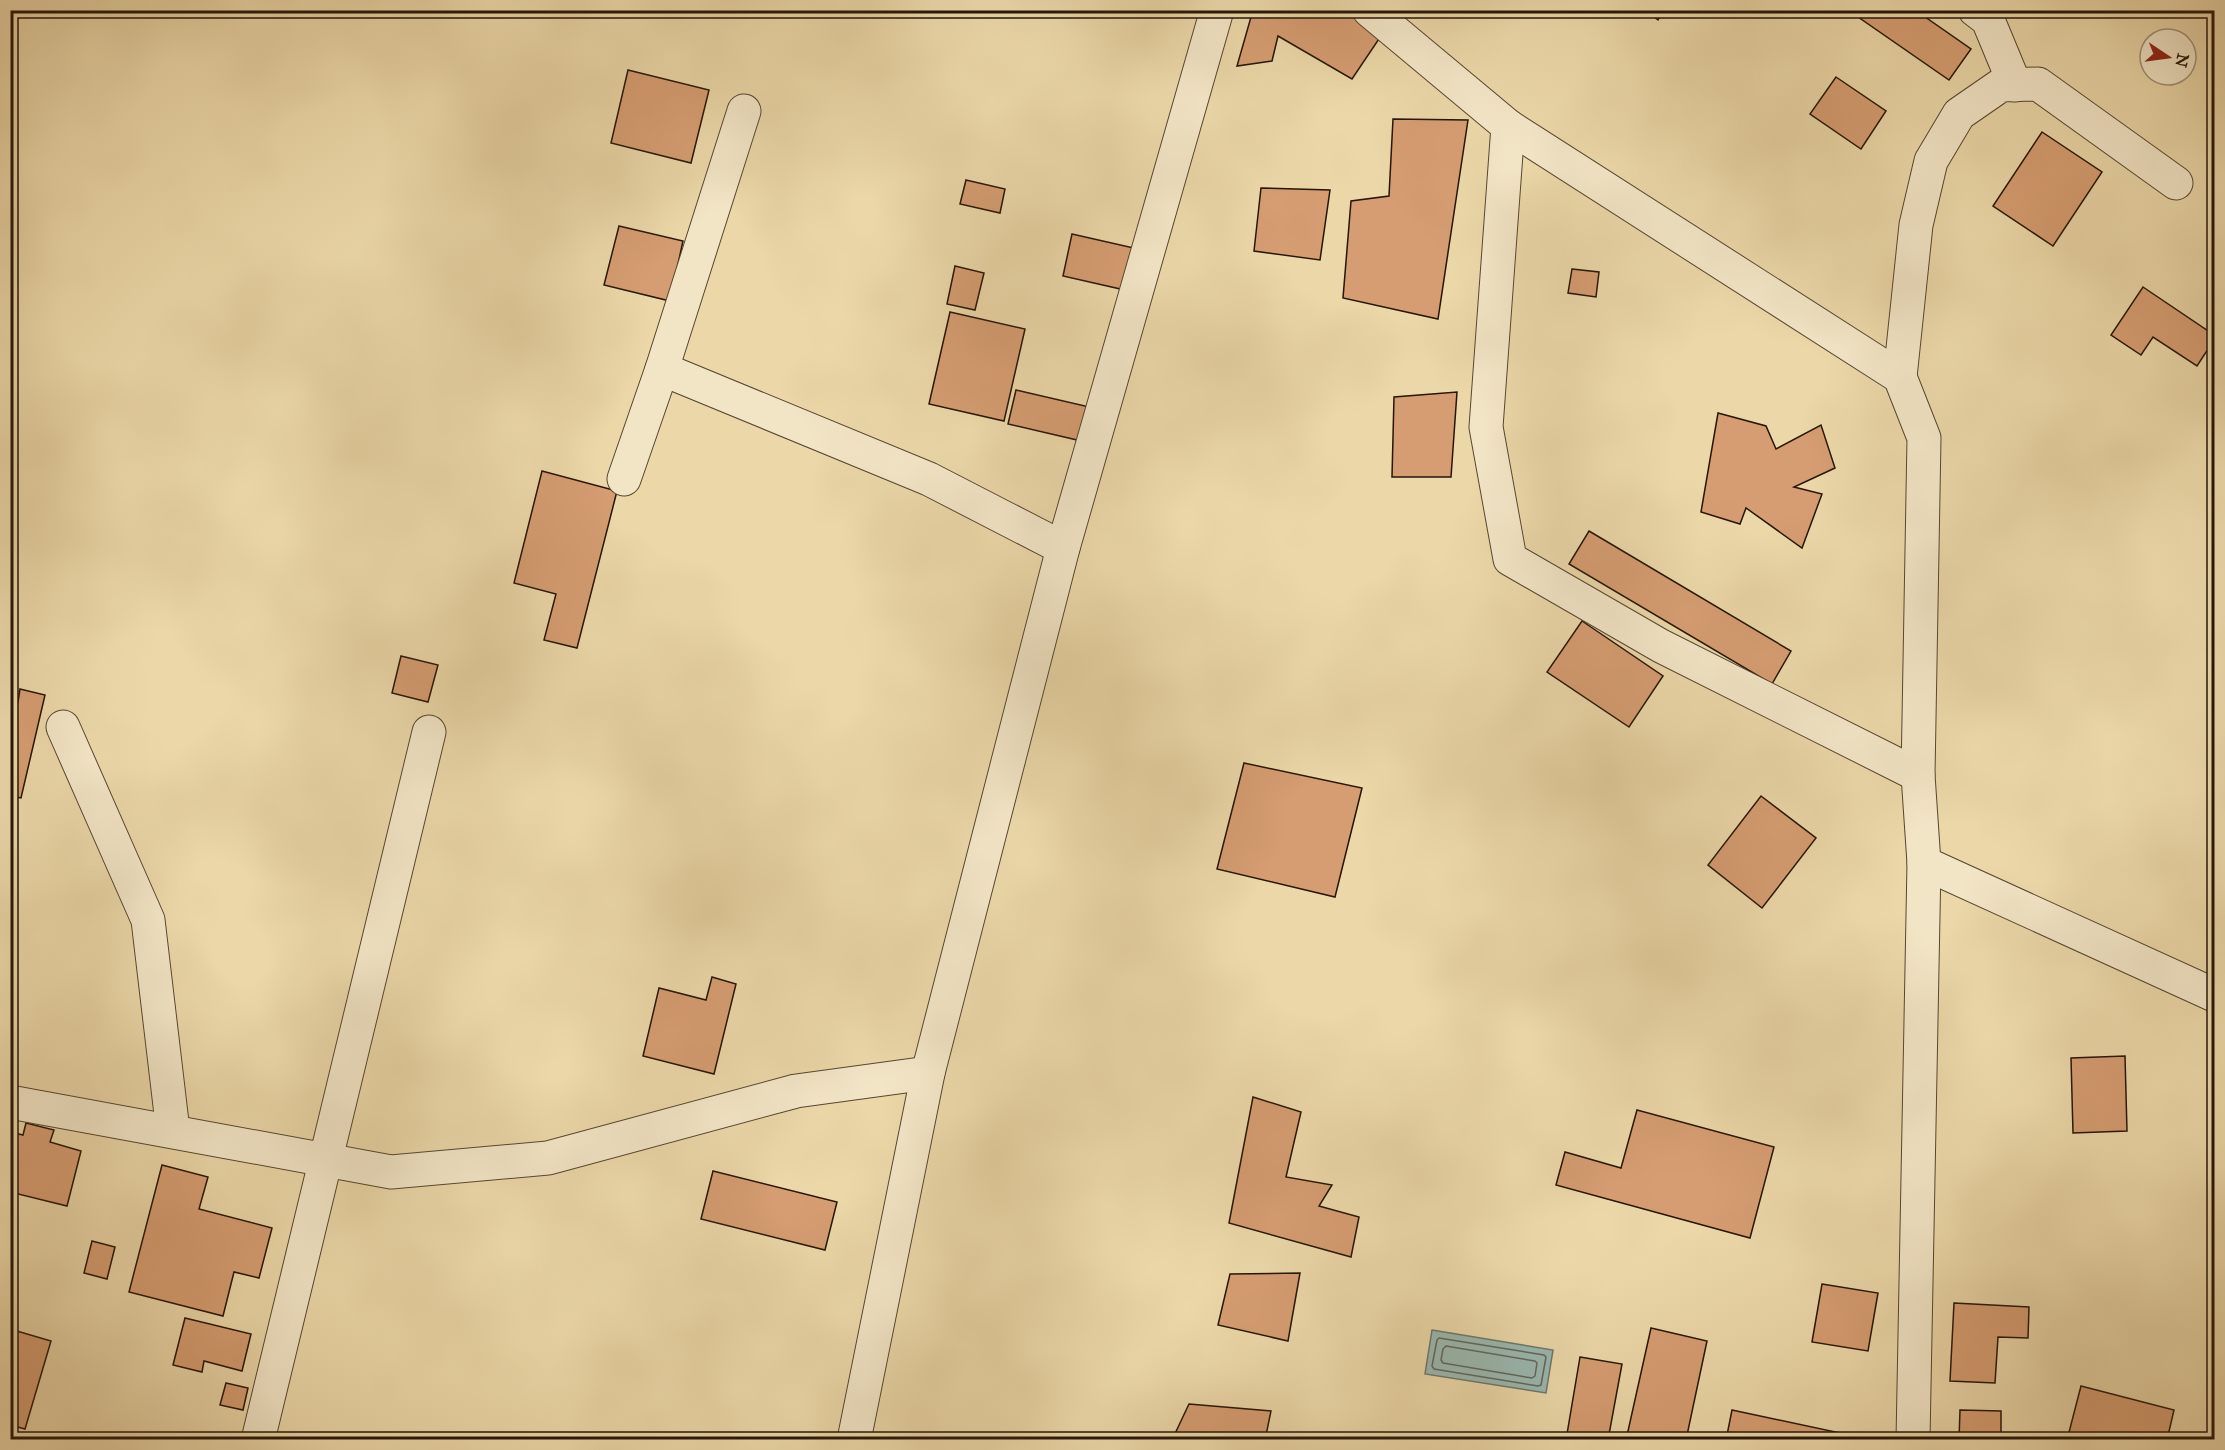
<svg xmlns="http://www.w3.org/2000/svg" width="2225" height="1450" viewBox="0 0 2225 1450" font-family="'IM FELL Great Primer',serif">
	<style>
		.water { fill: #9ab8b0; stroke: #6c776d; stroke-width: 1.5 }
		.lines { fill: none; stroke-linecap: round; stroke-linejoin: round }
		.shore { stroke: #60675c; stroke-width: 1.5 }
		.building { fill: #d59d71; stroke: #261608; stroke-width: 1.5 }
		.minor-casing { stroke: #574630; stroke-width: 35 }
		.minor { stroke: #f2e5c6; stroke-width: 33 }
		.rail { stroke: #261608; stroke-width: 4.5; stroke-dasharray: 10 10; stroke-linecap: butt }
	</style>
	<rect width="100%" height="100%" fill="#ebd7a8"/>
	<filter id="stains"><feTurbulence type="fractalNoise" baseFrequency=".00333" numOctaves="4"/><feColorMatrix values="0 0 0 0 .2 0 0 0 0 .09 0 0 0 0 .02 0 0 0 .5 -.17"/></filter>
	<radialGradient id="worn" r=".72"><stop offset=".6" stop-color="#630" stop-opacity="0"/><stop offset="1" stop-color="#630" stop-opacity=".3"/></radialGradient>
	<path class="water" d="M1432,1330L1553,1350L1546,1393L1425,1374Z"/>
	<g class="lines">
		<g class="shore">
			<path d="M1439,1338L1544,1355L1546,1357L1541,1385L1538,1386L1434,1369L1432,1366L1437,1340Z"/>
			<path d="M1446,1346L1535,1361L1537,1363L1535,1376L1532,1378L1443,1363L1441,1360L1443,1349Z"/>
		</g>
	</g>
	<g class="building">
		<path d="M1253,10H1364L1387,27L1352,79L1278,36L1272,61L1237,66Z"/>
		<path d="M1645,10H1664L1658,20Z"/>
		<path d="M1848,10H1915L1971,49L1949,80Z"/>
		<path d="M628,70L709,90L691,163L611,143Z"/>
		<path d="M1836,77L1886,111L1861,149L1810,114Z"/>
		<path d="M1393,119L1468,120L1438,319L1343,298L1351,201L1389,196Z"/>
		<path d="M2042,132L2102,172L2053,246L1993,206Z"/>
		<path d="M966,180L1005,189L1000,213L960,204Z"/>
		<path d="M1261,188L1330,190L1320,260L1254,251Z"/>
		<path d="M619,226L683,241L670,301L604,285Z"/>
		<path d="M1072,234L1147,251L1138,293L1063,276Z"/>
		<path d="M955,266L984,273L975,310L947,304Z"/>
		<path d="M1572,269L1599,272L1596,297L1568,293Z"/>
		<path d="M2143,287L2214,335V340L2197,366L2153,337L2141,355L2111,335Z"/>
		<path d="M950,312L1025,329L1004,421L929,404Z"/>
		<path d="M1016,390L1098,409L1090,443L1008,424Z"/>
		<path d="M1457,392L1451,477H1392L1394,397Z"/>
		<path d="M1718,413L1766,426L1776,449L1821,425L1835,468L1794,487L1822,494L1802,548L1746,508L1740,524L1701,512Z"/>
		<path d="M542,471L617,491L577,648L544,640L556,594L514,583Z"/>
		<path d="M1589,531L1791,651L1772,684L1569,564Z"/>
		<path d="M1582,621L1663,676L1629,727L1547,672Z"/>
		<path d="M401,656L438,665L428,702L392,693Z"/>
		<path d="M20,689L45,695L21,798L10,796V700L18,702Z"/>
		<path d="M1244,763L1362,788L1335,897L1217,869Z"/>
		<path d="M1761,796L1816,838L1762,908L1708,865Z"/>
		<path d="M712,977L736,984L714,1074L643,1056L659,988L706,1000Z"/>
		<path d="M2125,1056L2127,1131L2073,1133L2071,1058Z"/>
		<path d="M1253,1097L1301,1112L1286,1177L1332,1185L1319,1206L1359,1217L1351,1257L1229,1223Z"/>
		<path d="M1637,1110L1774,1147L1750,1238L1556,1185L1565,1152L1621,1168Z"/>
		<path d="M26,1123L54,1130L50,1142L81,1151L67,1206L10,1192V1132L23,1135Z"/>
		<path d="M162,1165L208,1177L199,1209L272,1228L259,1278L234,1272L223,1316L129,1292Z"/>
		<path d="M713,1171L837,1202L825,1250L701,1219Z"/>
		<path d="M92,1241L115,1247L107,1279L84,1273Z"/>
		<path d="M1300,1273L1288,1341L1218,1325L1230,1274Z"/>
		<path d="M1822,1284L1878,1293L1868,1351L1812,1342Z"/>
		<path d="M1954,1303L2029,1307L2028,1338L1998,1337L1995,1383L1950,1381Z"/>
		<path d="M185,1318L251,1334L242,1371L204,1361L202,1372L173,1365Z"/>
		<path d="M1651,1328L1707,1341L1686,1440H1626Z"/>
		<path d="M10,1329L51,1341L25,1429L10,1425Z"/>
		<path d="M1580,1357L1622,1364L1608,1440H1566Z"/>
		<path d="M226,1383L248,1388L243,1410L220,1405Z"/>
		<path d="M2081,1386L2174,1410L2167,1440H2067Z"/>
		<path d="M1189,1404L1271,1411L1265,1440H1172Z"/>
		<path d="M1732,1410L1845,1434L1844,1440H1726Z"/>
		<path d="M1960,1410L2001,1411V1440H1959Z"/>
	</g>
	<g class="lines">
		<defs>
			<g id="minor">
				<path d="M1369,10L1508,126L1900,377L1924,438L1918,775L1924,863L1913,1440"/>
				<path d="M1975,10L1988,20L2015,85"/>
				<path d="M1508,126L1486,427L1510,559L1661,646L1918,775"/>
				<path d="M662,369L929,479L1063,548"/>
				<path d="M1900,377L1916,225L1931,161L1959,114L2001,85L2038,84L2176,183"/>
				<path d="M624,479L662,369L744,111"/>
				<path d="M63,727L148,920L173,1131"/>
				<path d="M1924,863L2214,995"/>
				<path d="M10,1102L391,1172L548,1158L796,1091L928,1073"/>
				<path d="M258,1440L429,732"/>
				<path d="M854,1440L928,1073L1063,548L1217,10"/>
			</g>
		</defs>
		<use href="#minor" class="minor-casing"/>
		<use href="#minor" class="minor"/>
		<path class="rail" d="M2194,10L2214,25"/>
	</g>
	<rect width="2225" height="1450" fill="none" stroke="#ebd7a8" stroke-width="36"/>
	<rect x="12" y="12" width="2201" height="1426" fill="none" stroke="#261608" stroke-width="3"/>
	<rect x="18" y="18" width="2189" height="1414" fill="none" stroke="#261608" stroke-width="1.5"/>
	<g transform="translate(2168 57) rotate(103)"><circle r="28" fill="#f2e5c6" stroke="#a0927a" stroke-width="1.5"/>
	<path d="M0-4.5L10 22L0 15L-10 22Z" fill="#8f2418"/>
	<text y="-9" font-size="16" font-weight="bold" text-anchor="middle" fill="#261608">N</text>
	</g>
	<rect width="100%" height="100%" filter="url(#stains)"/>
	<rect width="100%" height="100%" fill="url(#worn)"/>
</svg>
